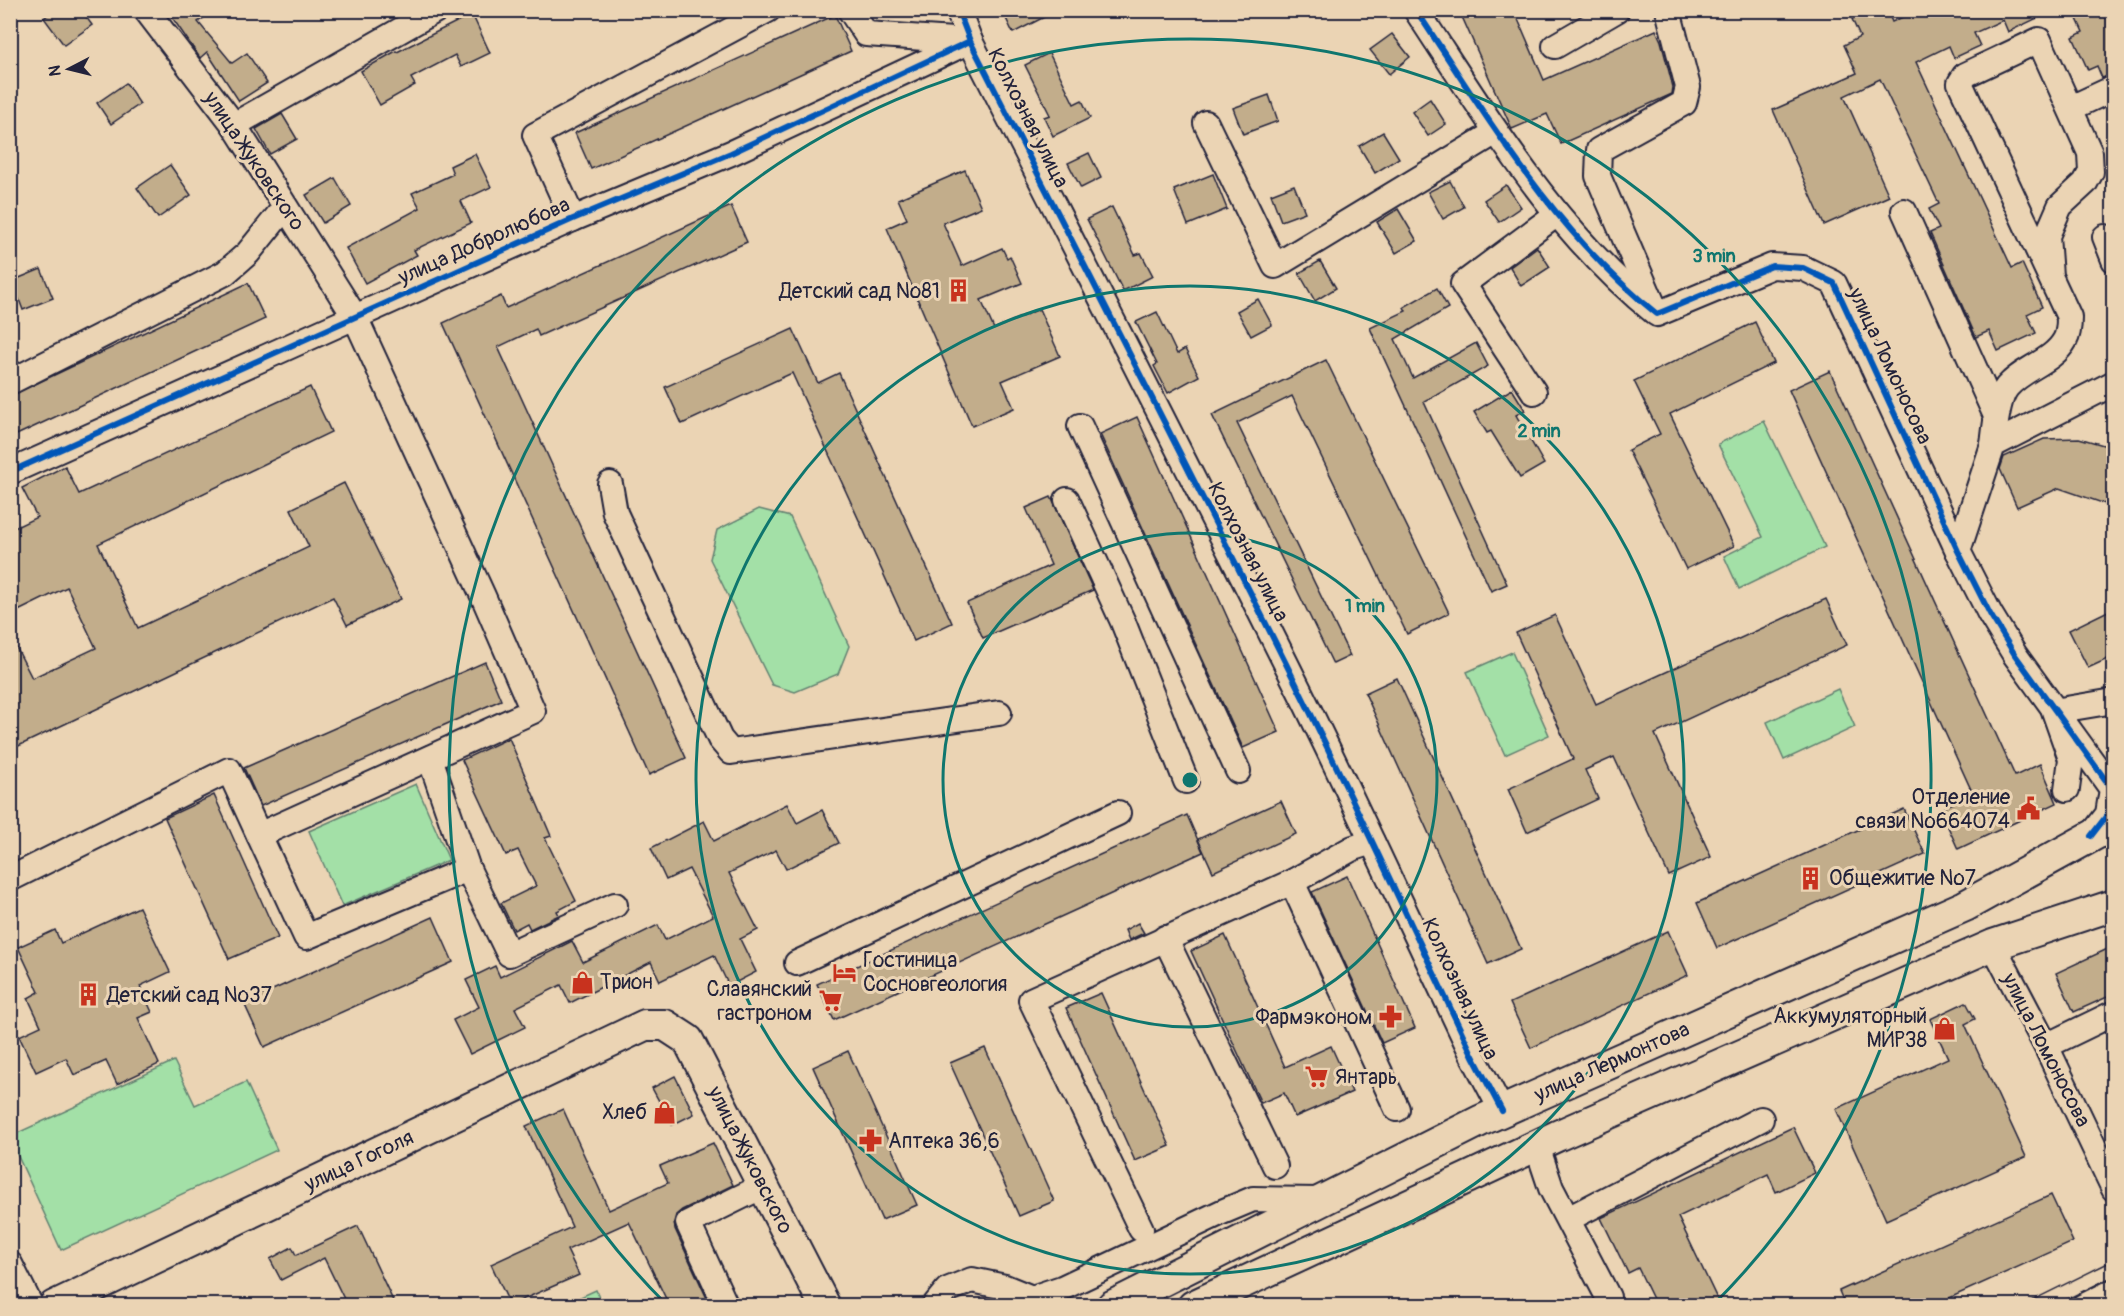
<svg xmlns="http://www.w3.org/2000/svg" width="2124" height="1316" viewBox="0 0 2124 1316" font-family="Pangolin,sans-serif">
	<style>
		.green { fill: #a3e0a7; stroke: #628171; stroke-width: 1.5 }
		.building { fill: #c2ad8b; stroke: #22223b; stroke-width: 1.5 }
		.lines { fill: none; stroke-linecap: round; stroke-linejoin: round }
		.minor-casing { stroke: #22223b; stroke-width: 28 }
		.major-casing { stroke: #22223b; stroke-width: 34 }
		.minor { stroke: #ebd4b4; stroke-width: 24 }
		.major { stroke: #ebd4b4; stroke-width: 30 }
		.tram { stroke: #22223b; stroke-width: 1.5 }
		.cycleway-casing { stroke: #ebd4b4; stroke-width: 10 }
		.cycleway { stroke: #0057b8; stroke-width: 6 }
		.ring { fill: none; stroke: #0f766e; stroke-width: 3 }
		.labels { text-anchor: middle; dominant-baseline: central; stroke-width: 6; stroke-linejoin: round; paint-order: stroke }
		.street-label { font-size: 21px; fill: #22223b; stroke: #ebd4b4 }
		.poi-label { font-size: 21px; fill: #22223b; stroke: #ebd4b4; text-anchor: end }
		.centre { fill: #0f766e; stroke: #ebd4b4; stroke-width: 3 }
		.ring-label { font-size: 18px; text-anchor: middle; font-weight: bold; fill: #0f766e; stroke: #ebd4b4; stroke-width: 6; stroke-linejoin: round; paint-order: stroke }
	</style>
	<rect width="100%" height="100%" fill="#ebd4b4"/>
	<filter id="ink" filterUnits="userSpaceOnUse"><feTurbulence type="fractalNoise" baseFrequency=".0167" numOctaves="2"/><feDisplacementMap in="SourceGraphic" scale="12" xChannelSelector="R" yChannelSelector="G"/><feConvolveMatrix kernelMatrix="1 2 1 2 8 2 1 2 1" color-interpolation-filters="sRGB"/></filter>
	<g filter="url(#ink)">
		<g class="green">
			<path d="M1764,421L1825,547L1739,589L1724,556L1763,537L1718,444Z"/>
			<path d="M759,509L790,517L849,646L838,674L795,692L772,685L710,559L717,530Z"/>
			<path d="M1512,652L1549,735L1505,755L1467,672Z"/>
			<path d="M1838,689L1855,727L1784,760L1767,722Z"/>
			<path d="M416,784L449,860L342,906L309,831Z"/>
			<path d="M174,1061L195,1105L246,1082L277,1150L61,1250L11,1141V1136Z"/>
			<path d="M596,1290L603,1305H563Z"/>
		</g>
		<g class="building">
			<path d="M54,10H81L92,25L64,45L44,18Z"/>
			<path d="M167,10H215L198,22L232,63L247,53L267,83L239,101L207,52L200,58Z"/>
			<path d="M1002,10H1058L1013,33Z"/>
			<path d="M1459,10H1514L1544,80L1656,30L1661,41L1673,87L1672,94L1561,144L1547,114L1512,129Z"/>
			<path d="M1870,10H1887L1892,22L1918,10H2054L2008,32L2003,20L1974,33L1980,46L1954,58L1949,46L1916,62L2012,268L2022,263L2042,307L2027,314L2036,333L1998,351L1989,331L1976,337L1930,233L1939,229L1929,209L1939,204L1880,79L1844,96L1889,196L1824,225L1773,110L1857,73L1844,45L1860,37L1852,19Z"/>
			<path d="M2073,10H2114V74L2102,78L2097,66L2088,70L2073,37L2083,32Z"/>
			<path d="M472,14L490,53L461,67L455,55L411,78L415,85L380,105L361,71L396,51L397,52Z"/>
			<path d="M835,15L851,51L591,169L575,133Z"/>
			<path d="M1392,34L1410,57L1389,74L1370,50Z"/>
			<path d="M1049,53L1074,104L1082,100L1090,118L1053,136L1044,117L1050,115L1025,65Z"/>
			<path d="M126,83L140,104L111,124L97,103Z"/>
			<path d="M1269,95L1278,121L1243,134L1233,108Z"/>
			<path d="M1430,99L1446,124L1428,136L1412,112Z"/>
			<path d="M282,114L297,139L270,154L256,129Z"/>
			<path d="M1383,132L1399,158L1375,173L1359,146Z"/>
			<path d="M1089,153L1101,178L1081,188L1068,163Z"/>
			<path d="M475,154L491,187L461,201L471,223L414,250L417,255L365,283L346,248L420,208L412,193L453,174L450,166Z"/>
			<path d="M170,165L191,195L158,218L137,188Z"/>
			<path d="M965,170L981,207L943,223L962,266L1002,248L1007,258L1010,256L1022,283L981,300L994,329L1039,309L1060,356L1002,381L1014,408L972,426L887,228L907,219L898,199Z"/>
			<path d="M1213,174L1227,209L1188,225L1174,190Z"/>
			<path d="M335,178L351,206L323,223L306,195Z"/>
			<path d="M1450,181L1464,207L1443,219L1428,192Z"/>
			<path d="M1294,185L1305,212L1281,221L1271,194Z"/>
			<path d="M1506,185L1521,207L1499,222L1484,200Z"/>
			<path d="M731,206L747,242L539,336L536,329L498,347L686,758L649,775L443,323L501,296L506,308Z"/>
			<path d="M1112,207L1135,255L1141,253L1153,276L1123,291L1087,219Z"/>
			<path d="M1398,209L1417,241L1396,253L1377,222Z"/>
			<path d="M1537,247L1550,267L1521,286L1510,267Z"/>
			<path d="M1320,261L1336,288L1315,301L1299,273Z"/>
			<path d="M41,269L53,298L23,310L12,281Z"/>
			<path d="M248,283L265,319L10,438V396Z"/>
			<path d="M1437,288L1448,308L1395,339L1413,378L1476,343L1488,366L1424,402L1507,584L1491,591L1370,328L1406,311L1404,307Z"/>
			<path d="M1258,299L1272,325L1251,336L1237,311Z"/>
			<path d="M1157,312L1177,354L1185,349L1199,376L1168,393L1154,366L1157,364L1136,322Z"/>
			<path d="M1755,322L1774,363L1670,414L1734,546L1686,569L1628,450L1660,434L1634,381Z"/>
			<path d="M793,329L818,383L839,373L952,623L914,641L792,373L682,424L665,387Z"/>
			<path d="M1326,360L1449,613L1407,634L1292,396L1237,423L1350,656L1333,664L1212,415Z"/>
			<path d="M1830,371L2015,776L2040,764L2057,803L1958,849L1940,809L1973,794L1789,390Z"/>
			<path d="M310,387L331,432L98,544L138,628L309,547L291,509L344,483L401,599L347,625L333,597L10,750V635L32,678L96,648L67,587L10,615V530L37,517L22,488L65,466L79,494Z"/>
			<path d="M1512,389L1525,410L1516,415L1544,464L1520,478L1491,431L1487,433L1474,412Z"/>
			<path d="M1137,417L1279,732L1243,748L1100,434Z"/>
			<path d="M2079,438L2114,448V507L2059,488L2017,507L2000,469L2004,457L2044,439Z"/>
			<path d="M1051,497L1093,590L983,638L967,603L1051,565L1026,508Z"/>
			<path d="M1826,599L1847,645L1655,734L1711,857L1669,876L1614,757L1585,770L1598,799L1527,832L1508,789L1573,759L1516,633L1555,615L1596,704Z"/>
			<path d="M2114,608V656L2088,668L2069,630Z"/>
			<path d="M485,662L501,700L261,806L244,768Z"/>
			<path d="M1397,678L1521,949L1488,964L1365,693Z"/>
			<path d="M509,738L551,836L545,838L576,901L557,911L559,915L530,929L527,923L514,930L501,903L536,886L518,850L506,855L462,760Z"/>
			<path d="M214,795L278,938L229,959L165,818Z"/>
			<path d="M1281,801L1296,834L1213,872L1198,839Z"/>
			<path d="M787,804L797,823L822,810L839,843L786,869L776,850L729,873L758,930L740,939L756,972L729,986L714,955L660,981L651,962L570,1003L561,985L515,1008L525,1027L470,1054L453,1020L479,1007L466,980L495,966L500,977L572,941L583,962L658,925L665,940L713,916L689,869L666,880L651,848L704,821L714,841Z"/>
			<path d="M1904,809L1925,854L1717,948L1697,903Z"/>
			<path d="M1187,815L1203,852L834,1020L817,984Z"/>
			<path d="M1347,876L1415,1028L1382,1043L1312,892Z"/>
			<path d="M139,907L170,972L140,986L152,1012L138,1018L159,1064L117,1084L106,1061L74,1075L66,1058L36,1072L19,1036L41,1026L28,998L39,992L18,947L55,930L61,943Z"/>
			<path d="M433,917L453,962L264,1047L244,1003Z"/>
			<path d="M1138,923L1144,933L1129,940L1125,930Z"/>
			<path d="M1668,931L1688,975L1531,1048L1510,1003Z"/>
			<path d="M1225,935L1285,1067L1331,1046L1352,1092L1295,1117L1284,1093L1261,1103L1191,951Z"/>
			<path d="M2114,946V994L2074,1012L2056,973Z"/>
			<path d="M1101,993L1170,1146L1135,1161L1066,1008Z"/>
			<path d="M1966,1002L1975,1019L1965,1024L2026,1157L1886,1220L1836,1109L1948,1058L1930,1019Z"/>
			<path d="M985,1048L1054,1201L1019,1216L950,1063Z"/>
			<path d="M848,1051L917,1205L882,1220L813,1067Z"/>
			<path d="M675,1076L694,1114L672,1125L652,1088Z"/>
			<path d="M563,1109L609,1210L668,1183L660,1166L713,1143L733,1185L682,1210L676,1215L674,1222L675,1229L710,1305H669L629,1222L567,1250L579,1275L510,1305L491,1264L572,1227L526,1126Z"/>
			<path d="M1793,1127L1815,1173L1776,1192L1768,1174L1678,1217L1720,1305H1656L1638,1268L1628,1273L1601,1218Z"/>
			<path d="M2051,1195L2073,1242L1934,1305H1845L1839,1291Z"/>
			<path d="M358,1226L395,1305H347L324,1258L281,1280L270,1259L292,1247L296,1255Z"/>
		</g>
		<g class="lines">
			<defs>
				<g id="minor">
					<path d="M146,10L234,125L355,317L483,596L533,711L259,835"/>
					<path d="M850,10L866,34L968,41"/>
					<path d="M958,10L970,41C1083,263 1197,484 1307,706C1364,822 1418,940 1473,1056L1502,1111"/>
					<path d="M1416,10C1487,117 1555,233 1657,314L1772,266L1803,268L1834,283L1958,551L1990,614L2015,655L2112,789L2108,814L2091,836"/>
					<path d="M1555,46L1617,10"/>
					<path d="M2071,108L2114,88"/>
					<path d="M1206,123L1275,266L1496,132"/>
					<path d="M234,125L436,10"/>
					<path d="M1904,211L1996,416"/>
					<path d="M573,219L535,135L768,10"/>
					<path d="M2105,237L2114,260"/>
					<path d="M1655,309L1598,176L1599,150L1684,103L1688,87L1668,10"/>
					<path d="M10,382L225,273L248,253L285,207"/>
					<path d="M1534,392L1463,284L1557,214"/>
					<path d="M1080,426L1238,771"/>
					<path d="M1993,445C1995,430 1997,399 2007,387C2023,368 2053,362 2065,340C2069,333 2069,324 2069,317L1960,83L1965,75L2039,40L2090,153L2091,172L2085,183L2060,206L2047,236L2050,276"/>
					<path d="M10,472L573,219L731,153L970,41"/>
					<path d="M610,484L615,513L720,739L731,752L999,713"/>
					<path d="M1067,500L1123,622L1186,781"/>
					<path d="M1958,551L1993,445L2114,383"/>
					<path d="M430,758L468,869L509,954L615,905"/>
					<path d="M2067,789L2071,759L2054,711L2114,701"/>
					<path d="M10,879L229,770L306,937L468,869"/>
					<path d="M1292,882L1397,1109"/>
					<path d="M1165,938L1275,1166"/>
					<path d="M1993,945L2046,1046L2114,1189"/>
					<path d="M797,963L1118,813"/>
					<path d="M2046,1046L2114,1013"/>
					<path d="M1537,1146L1551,1188L1608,1297"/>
					<path d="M1568,1219L1761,1119"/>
					<path d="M1141,1229L1031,1000L1292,882L1353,848L1372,842"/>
					<path d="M10,1264L31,1306"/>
					<path d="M726,1306L688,1223L763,1186"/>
					<path d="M934,1306L947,1290L972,1280L1005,1287L1032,1298L1062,1288L1222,1212L1253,1199L1321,1200"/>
					<path d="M2084,1306L2114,1291"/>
				</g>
				<g id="major">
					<path d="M54,1306L645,1025H665L688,1040L825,1306"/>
					<path d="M1112,1306L1482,1120L1965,906L2114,824"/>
					<path d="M1193,1306L1557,1136L1993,945L2114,905"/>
				</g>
			</defs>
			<use href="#minor" class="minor-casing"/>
			<use href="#major" class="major-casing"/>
			<use href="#minor" class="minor"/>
			<use href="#major" class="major"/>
			<g class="tram">
				<path d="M2021,1306L2114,1260"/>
				<path d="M2053,1306L2114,1276"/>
			</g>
			<defs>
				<g id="cycleway">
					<path d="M958,10L970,41C1083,263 1197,484 1307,706C1364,822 1418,940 1473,1056L1502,1111"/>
					<path d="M1416,10C1487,117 1555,233 1657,314L1772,266L1803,268L1834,283L1958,551L1990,614L2015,655L2112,789L2108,814L2091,836"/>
					<path d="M10,472L573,219L731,153L970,41"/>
				</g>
			</defs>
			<use href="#cycleway" class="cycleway-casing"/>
			<use href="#cycleway" class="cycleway"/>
		</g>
	</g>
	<g class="ring">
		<circle cx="1190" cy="780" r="247"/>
		<circle cx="1190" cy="780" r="494"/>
		<path d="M666 1304A741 741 0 1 1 1714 1304"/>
	</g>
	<defs>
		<symbol id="building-bare" viewBox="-9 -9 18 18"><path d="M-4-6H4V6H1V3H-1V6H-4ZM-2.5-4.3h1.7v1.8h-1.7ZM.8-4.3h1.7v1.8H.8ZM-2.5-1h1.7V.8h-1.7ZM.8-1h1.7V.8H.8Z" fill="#c8321e" stroke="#ebd4b4" stroke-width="2.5" paint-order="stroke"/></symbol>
		<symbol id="civic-bare" viewBox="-9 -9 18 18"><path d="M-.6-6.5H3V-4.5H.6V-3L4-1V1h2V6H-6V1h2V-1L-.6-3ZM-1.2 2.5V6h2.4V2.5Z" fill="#c8321e" stroke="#ebd4b4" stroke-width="2.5" paint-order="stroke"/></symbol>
		<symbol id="hotel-bare" viewBox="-9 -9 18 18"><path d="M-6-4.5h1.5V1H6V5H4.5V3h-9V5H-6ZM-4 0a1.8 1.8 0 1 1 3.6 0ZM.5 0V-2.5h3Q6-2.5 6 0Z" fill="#c8321e" stroke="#ebd4b4" stroke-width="2.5" paint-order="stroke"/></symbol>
		<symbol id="shop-bare" viewBox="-9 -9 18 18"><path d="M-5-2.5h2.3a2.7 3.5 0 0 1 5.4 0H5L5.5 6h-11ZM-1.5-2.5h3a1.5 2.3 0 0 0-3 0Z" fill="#c8321e" stroke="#ebd4b4" stroke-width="2.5" paint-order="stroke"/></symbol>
		<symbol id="supermarket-bare" viewBox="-9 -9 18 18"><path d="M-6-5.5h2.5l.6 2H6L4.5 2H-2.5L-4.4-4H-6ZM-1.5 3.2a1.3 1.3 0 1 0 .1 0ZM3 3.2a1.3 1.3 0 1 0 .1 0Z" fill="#c8321e" stroke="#ebd4b4" stroke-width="2.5" paint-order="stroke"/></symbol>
		<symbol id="pharmacy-bare" viewBox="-9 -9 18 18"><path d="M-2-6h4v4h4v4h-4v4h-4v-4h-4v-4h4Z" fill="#c8321e" stroke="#ebd4b4" stroke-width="2.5" paint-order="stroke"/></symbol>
	</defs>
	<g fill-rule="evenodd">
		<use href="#building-bare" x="942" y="274" width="33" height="33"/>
		<use href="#civic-bare" x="2012" y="792" width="33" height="33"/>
		<use href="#building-bare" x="1794" y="862" width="33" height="33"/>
		<use href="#hotel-bare" x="828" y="956" width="33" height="33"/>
		<use href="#shop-bare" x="566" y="966" width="33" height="33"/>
		<use href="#building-bare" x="72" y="978" width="33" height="33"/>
		<use href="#supermarket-bare" x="814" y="984" width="33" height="33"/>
		<use href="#pharmacy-bare" x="1374" y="1000" width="33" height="33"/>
		<use href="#shop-bare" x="1928" y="1012" width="33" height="33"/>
		<use href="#supermarket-bare" x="1300" y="1060" width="33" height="33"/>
		<use href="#shop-bare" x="648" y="1096" width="33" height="33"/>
		<use href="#pharmacy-bare" x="854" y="1124" width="33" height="33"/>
	</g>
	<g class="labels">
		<g class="street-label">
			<text transform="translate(1028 118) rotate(63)">Колхозная улица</text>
			<text transform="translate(254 161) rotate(56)">улица Жуковского</text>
			<text transform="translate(484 241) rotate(-24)">улица Добролюбова</text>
			<text transform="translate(1890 366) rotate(65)">улица Ломоносова</text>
			<text transform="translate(1248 552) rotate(63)">Колхозная улица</text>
			<text transform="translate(1460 989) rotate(65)">Колхозная улица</text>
			<text transform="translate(2046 1050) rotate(63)">улица Ломоносова</text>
			<text transform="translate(1612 1062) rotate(-24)">улица Лермонтова</text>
			<text transform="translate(750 1160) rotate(63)">улица Жуковского</text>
			<text transform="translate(359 1161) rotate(-25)">улица Гоголя</text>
		</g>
		<g class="poi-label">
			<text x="940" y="291">Детский сад №81</text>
			<text x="2010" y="797">Отделение<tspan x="2010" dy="24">связи №664074</tspan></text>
			<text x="1829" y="878" text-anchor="start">Общежитие №7</text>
			<text x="863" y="960" text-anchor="start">Гостиница<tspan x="863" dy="24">Сосновгеология</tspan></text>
			<text x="600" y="982" text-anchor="start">Трион</text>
			<text x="812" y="989">Славянский<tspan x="812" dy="24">гастроном</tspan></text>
			<text x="107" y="995" text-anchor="start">Детский сад №37</text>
			<text x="1927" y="1016">Аккумуляторный<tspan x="1927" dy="24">МИР38</tspan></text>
			<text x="1372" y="1017">Фармэконом</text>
			<text x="1335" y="1077" text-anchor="start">Янтарь</text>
			<text x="647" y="1112">Хлеб</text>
			<text x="888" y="1141" text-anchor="start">Аптека 36,6</text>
		</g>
	</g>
	<circle cx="1190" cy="780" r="9" class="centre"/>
	<g class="ring-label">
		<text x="1714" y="262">3 min</text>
		<text x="1539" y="437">2 min</text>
		<text x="1365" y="612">1 min</text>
	</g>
	<rect width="2124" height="1316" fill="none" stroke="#ebd4b4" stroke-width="36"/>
	<rect x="18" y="18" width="2088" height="1280" fill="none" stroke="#22223b" stroke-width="2" filter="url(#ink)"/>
	<g transform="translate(69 69) rotate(263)" stroke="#ebd4b4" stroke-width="4.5" paint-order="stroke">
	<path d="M0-4.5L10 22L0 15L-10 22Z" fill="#22223b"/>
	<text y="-9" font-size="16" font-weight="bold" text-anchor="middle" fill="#22223b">N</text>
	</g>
</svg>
